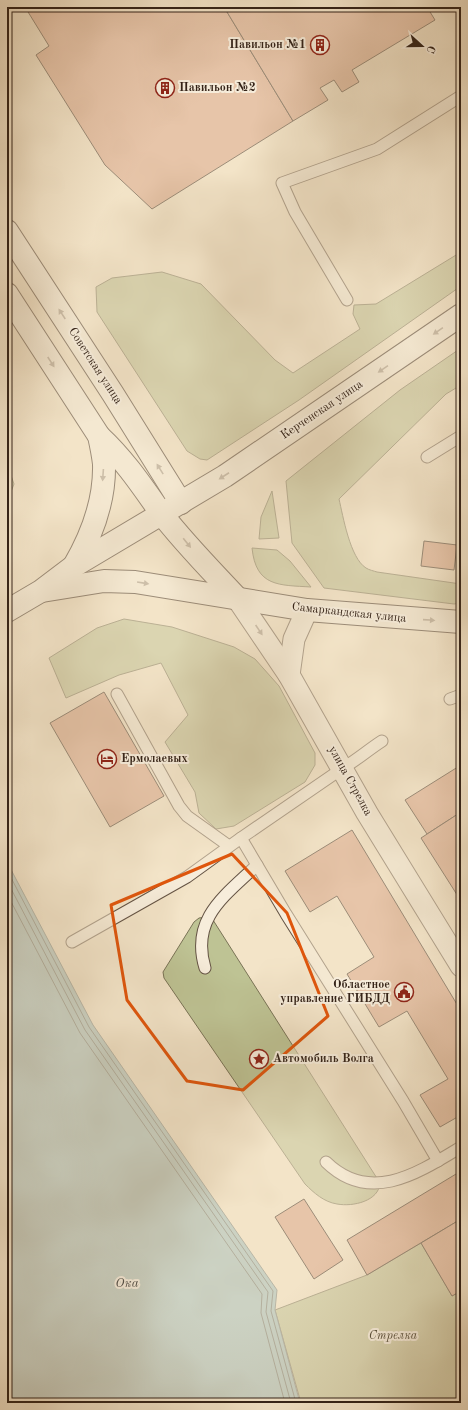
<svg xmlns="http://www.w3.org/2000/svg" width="468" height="1410" viewBox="0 0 468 1410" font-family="'Old Standard TT',serif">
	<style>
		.green { fill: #bec394; stroke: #797356 }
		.water { fill: #9ebdbd; stroke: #747f7b }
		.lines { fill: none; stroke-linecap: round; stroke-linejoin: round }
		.shore { stroke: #69706a; stroke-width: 1 }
		.building { fill: #daa183; stroke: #342318 }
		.lane-casing { stroke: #645344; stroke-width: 13 }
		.street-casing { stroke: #645344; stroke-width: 23 }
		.secondary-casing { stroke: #342318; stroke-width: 24 }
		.lane { stroke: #f7eddb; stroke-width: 11 }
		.street { stroke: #f7eddb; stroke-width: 21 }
		.secondary { stroke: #f7eddb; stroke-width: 22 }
		.oneway { fill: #9f9283 }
		.marked { fill: none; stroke: #df560d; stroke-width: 3; stroke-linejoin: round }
		.labels { text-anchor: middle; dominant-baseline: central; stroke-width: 4; stroke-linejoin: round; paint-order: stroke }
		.poi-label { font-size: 12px; font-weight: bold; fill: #342318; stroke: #f7eddb; text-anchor: start }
		.street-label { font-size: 12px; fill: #342318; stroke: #f7eddb }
		.park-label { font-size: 12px; font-style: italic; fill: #5d533d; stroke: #f7eddb }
		.water-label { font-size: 13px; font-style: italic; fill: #54514a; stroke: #f7eddb }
	</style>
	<rect width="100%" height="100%" fill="#f3e4c8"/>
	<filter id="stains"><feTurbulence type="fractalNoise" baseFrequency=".005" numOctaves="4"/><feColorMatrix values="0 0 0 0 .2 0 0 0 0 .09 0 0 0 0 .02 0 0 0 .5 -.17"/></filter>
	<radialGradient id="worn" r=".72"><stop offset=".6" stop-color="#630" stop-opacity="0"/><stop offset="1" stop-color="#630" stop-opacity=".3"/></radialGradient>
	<g class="green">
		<path d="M461,252V286L299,400L207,460L200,459L187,451L97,312L96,287L112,278L162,272L201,284L275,360L293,373L360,329L353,314L354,305L376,304Z"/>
		<path d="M461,348V385L446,394L339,499C343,516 350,558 366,568C369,570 374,571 377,572L461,584V603L454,604L324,588L292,543L286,481L400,390Z"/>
		<path d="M7,464L14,484L7,502Z"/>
		<path d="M272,491L279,538L259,539L261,517Z"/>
		<path d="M252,548L277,550L290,561L311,587C279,585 256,587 252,548Z"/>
		<path d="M124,619L172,627L234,647L255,659L279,686L315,753V765L305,782L234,826L216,829L199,813L195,792L165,742L188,715L161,663L119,675L66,698L49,658L97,628Z"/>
		<path d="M207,917L213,920L380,1183C379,1201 353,1207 337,1204C324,1202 314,1193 305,1184L164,978L163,972L194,922L199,918Z"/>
		<path d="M421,1243L452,1296L461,1291V1403H301L275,1310L367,1275Z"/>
	</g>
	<path class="water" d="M7,862L93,1025L277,1290L275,1310L300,1403H7Z"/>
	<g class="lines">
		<g class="shore">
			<path d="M7,870L89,1027L273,1291L271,1311L296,1403"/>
			<path d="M7,881L85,1030L268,1292L266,1312L291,1403"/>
			<path d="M7,894L80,1033L262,1294L261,1313L285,1403"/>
		</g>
	</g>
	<g class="building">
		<path d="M25,7H224L293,121L152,209L105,165L36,55L49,46Z"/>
		<path d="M224,7H427L435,20L352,70L359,82L342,92L334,80L320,88L328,100L293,121Z"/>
		<path d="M424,541L457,545L454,570L421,566Z"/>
		<path d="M104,692L164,796L110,827L50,723Z"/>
		<path d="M461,765V812L427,834L405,800Z"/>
		<path d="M461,812V901L421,838Z"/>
		<path d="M352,830L461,1011V1115L440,1127L420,1095L448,1079L407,1011L379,1027L347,974L374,957L337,896L310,912L285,871Z"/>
		<path d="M461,1171V1219L367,1275L347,1240Z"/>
		<path d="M304,1199L343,1260L314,1279L275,1217Z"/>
		<path d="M461,1219V1291L452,1296L421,1243Z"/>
	</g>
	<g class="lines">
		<defs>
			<g id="lane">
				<path d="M347,300L295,212L282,183L377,149L461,96"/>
				<path d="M427,457L461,436"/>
				<path d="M117,694L179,806L187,816L229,846"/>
				<path d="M450,699L461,695"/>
				<path d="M241,838L286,914L403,1101L438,1161"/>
				<path d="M72,942L187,877L241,838L343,768C357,760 368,750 382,741"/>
				<path d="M205,968C190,918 226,895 257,865"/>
				<path d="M326,1162C370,1205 418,1173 461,1147"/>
			</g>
			<g id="street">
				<path d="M237,598L289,675L367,813L461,966"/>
				<path d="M289,675L294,639L307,610"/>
			</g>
			<g id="secondary">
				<path d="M7,231L113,394L181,503"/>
				<path d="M7,294L99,436C101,445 103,455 104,464C105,500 92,535 74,566"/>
				<path d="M99,436C124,459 142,486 161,513C184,543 211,570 237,598"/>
				<path d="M42,591L104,581L135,582L307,610L461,622"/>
				<path d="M7,611L41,591L74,566L225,476L461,315"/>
			</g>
		</defs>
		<use href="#lane" class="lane-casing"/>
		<use href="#street" class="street-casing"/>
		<use href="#secondary" class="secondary-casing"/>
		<use href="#lane" class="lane"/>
		<use href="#street" class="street"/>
		<use href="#secondary" class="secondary"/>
	</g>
	<defs><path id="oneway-solid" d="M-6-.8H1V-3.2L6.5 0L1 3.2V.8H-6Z"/></defs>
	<g class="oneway">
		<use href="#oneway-solid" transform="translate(62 314) rotate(-123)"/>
		<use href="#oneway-solid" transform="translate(438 331) rotate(145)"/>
		<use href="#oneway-solid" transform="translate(51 362) rotate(57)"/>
		<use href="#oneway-solid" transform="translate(383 369) rotate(146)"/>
		<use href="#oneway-solid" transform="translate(160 469) rotate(-122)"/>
		<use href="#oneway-solid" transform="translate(103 475) rotate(94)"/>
		<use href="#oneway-solid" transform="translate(224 476) rotate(147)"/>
		<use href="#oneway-solid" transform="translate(187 543) rotate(51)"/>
		<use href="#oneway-solid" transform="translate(143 583) rotate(9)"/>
		<use href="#oneway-solid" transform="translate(429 620) rotate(4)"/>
		<use href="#oneway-solid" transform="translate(259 630) rotate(56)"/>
	</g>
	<path d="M0 0H468V1410H0ZM232,854L287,913L328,1016L243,1090L187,1081L127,1000L111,905Z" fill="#f3e4c8" fill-opacity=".55" fill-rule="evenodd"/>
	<path class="marked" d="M232,854L287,913L328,1016L243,1090L187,1081L127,1000L111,905Z"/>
	<defs>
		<symbol id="building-ring" viewBox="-11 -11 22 22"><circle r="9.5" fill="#f7eddb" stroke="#8f2418" stroke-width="1.5"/><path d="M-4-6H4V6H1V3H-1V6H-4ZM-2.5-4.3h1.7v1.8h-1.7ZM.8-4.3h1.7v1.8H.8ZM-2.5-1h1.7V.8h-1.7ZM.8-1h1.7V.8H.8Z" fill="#8f2418"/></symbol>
		<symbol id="hotel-ring" viewBox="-11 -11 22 22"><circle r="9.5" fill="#f7eddb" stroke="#8f2418" stroke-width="1.5"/><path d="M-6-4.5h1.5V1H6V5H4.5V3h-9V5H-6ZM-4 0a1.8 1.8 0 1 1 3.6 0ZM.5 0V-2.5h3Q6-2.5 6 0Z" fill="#8f2418"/></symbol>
		<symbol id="civic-ring" viewBox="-11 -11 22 22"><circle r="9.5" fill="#f7eddb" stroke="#8f2418" stroke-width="1.5"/><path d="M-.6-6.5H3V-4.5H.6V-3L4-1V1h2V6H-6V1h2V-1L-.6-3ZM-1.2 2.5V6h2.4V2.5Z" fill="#8f2418"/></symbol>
		<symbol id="sight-ring" viewBox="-11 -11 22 22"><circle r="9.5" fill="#f7eddb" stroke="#8f2418" stroke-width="1.5"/><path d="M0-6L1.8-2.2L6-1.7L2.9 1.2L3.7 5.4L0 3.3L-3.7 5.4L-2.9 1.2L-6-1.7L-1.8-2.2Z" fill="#8f2418"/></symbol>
	</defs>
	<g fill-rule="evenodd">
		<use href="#building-ring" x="309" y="34" width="22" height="22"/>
		<use href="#building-ring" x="154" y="77" width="22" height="22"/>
		<use href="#hotel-ring" x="96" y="748" width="22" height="22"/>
		<use href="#civic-ring" x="393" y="981" width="22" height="22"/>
		<use href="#sight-ring" x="248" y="1048" width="22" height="22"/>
	</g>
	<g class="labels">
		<g class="poi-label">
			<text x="306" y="45" text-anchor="end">Павильон №1</text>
			<text x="179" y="88">Павильон №2</text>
			<text x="121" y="759">Ермолаевых</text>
			<text x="390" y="985" text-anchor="end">Областное<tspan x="390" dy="14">управление ГИБДД</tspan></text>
			<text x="273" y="1059">Автомобиль Волга</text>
		</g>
		<g class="street-label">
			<text transform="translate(95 366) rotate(57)">Советская улица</text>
			<text transform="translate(322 410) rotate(-34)">Керченская улица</text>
			<text transform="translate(349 613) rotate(6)">Самаркандская улица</text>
			<text transform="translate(350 781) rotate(61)">улица Стрелка</text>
		</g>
		<g class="park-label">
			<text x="393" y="1336">Стрелка</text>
		</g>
		<g class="water-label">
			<text x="127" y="1283">Ока</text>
		</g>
	</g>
	<rect width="468" height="1410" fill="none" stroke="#f3e4c8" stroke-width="24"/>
	<rect x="8" y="8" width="452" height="1394" fill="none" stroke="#342318" stroke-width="2"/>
	<rect x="12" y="12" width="444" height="1386" fill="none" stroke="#342318"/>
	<g transform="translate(422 46) rotate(111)" stroke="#f7eddb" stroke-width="3" paint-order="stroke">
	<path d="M0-3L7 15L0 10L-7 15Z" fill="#342318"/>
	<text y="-6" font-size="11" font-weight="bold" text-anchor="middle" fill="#342318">С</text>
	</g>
	<rect width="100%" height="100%" filter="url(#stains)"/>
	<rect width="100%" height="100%" fill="url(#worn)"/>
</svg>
